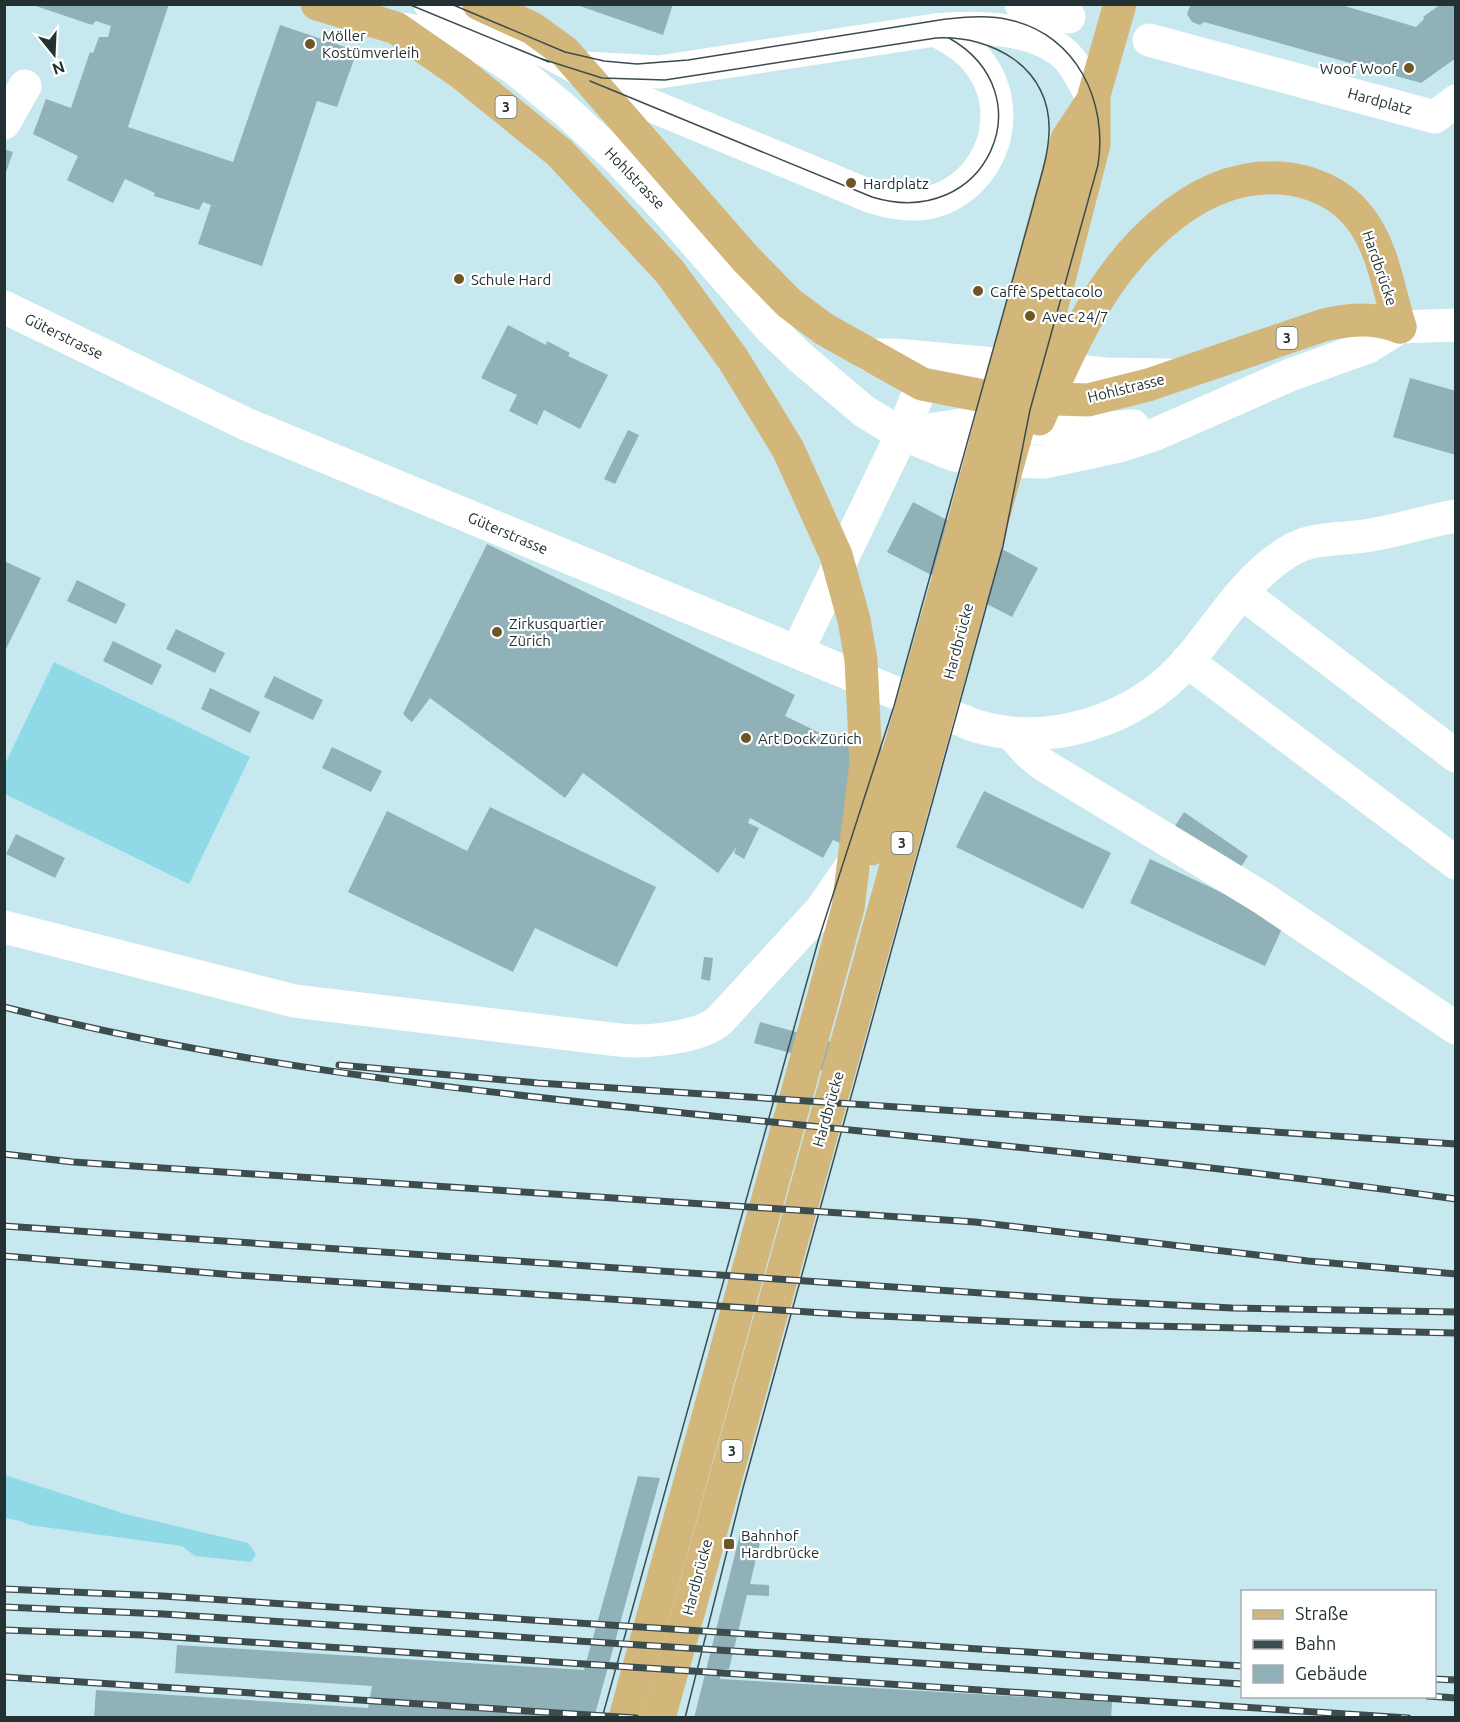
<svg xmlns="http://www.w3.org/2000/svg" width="1460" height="1722" viewBox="0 0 1460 1722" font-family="Ubuntu,sans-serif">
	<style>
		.grass { fill: #90dae8 }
		.building { fill: #91b1b8 }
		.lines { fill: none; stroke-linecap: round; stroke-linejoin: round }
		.minor { stroke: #fff; stroke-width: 33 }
		.major { stroke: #d3b77a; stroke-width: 33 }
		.tram { stroke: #3c4d50; stroke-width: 1.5 }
		.rail-casing { stroke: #3c4d50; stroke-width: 7 }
		.rail { stroke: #fff; stroke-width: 4.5; stroke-dasharray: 14; stroke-linecap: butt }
		.poi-dot { fill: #6d5525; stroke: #fff; stroke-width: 2 }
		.labels { text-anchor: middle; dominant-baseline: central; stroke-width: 4.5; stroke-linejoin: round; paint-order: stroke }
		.shield { fill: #fff; stroke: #656f70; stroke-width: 1.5 }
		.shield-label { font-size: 14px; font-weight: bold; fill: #233133 }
		.poi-label { font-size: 15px; fill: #233133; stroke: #fff; text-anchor: start }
		.street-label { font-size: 15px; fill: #233133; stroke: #fff }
	</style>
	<rect width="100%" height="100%" fill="#c6e8ee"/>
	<g class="grass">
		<path d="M54,662L250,757L189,884L5,794V764Z"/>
		<path d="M5,1475L125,1514L248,1543L256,1554L251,1562L195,1556L182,1546L29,1525L21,1521L5,1518Z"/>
	</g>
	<g class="building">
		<path d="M30,4H169L128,127L233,162L280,25L357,51L337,107L317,101L262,266L198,244L211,205L203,202L199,210L154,196L155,193L125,179L113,203L67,180L78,156L33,134L46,99L71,108L90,52L93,53L99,37H108L111,26L96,21L92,25Z"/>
		<path d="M574,4H673L663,35Z"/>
		<path d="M1338,4L1416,27L1424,19L1423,17L1441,4H1456V58L1421,83L1204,22L1200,25L1192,22L1187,14L1191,4Z"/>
		<path d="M4,149L13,152L5,175H4Z"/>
		<path d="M508,325L546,345L547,341L570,353L568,356L608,375L580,429L544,410L537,425L509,411L517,395L481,378Z"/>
		<path d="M1410,378L1456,391V455L1393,437Z"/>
		<path d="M628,430L639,435L615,484L604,479Z"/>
		<path d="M913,502L1038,568L1012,617L887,552Z"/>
		<path d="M487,544L795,695L785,716L876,760L853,849L833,840L823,858L750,818L748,823L759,828L744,859L734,853L737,846L718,873L583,773L565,798L430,698L412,722L408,719L403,714Z"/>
		<path d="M4,561L41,578L4,653Z"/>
		<path d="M77,580L126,604L116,624L67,601Z"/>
		<path d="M176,629L225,653L215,673L166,649Z"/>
		<path d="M113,641L162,665L152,685L103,661Z"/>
		<path d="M274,676L323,700L313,720L264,697Z"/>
		<path d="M210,688L260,712L250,733L201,709Z"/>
		<path d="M332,747L382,771L371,792L322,768Z"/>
		<path d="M984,791L1111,853L1083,909L956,847Z"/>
		<path d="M490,807L656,887L617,967L535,928L513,972L348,892L387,811L467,851Z"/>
		<path d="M1184,812L1248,856L1239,870L1175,826Z"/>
		<path d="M16,834L65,858L55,878L6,854Z"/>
		<path d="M1150,859L1285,922L1265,966L1130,903Z"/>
		<path d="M704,957L713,958L710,981L701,979Z"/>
		<path d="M760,1022L846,1046L838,1075L803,1065L805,1057L754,1043Z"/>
		<path d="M638,1476L660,1478L594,1718H94L96,1690L368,1708L372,1686L175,1673L177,1645L584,1670Z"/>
		<path d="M740,1534H762L750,1584L769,1585V1596L747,1595L729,1669H721L720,1679L1112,1702L1111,1718H694Z"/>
	</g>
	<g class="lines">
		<g class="minor">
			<path d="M430,4C489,26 553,48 604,86L872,197C890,202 908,206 927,203C992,189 1019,110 976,59C965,46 950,38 935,30"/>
			<path d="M1021,4L1069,17"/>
			<path d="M396,28L449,37L486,50L514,68L565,110L618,159L672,216L772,330L801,358L865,412L902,434L954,455L999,461L1044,462L1119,446L1156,434L1290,375L1368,347L1400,327L1456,325"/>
			<path d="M1149,40L1435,117L1456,101"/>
			<path d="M584,68L659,72L935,30C975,26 1041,26 1070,60C1080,72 1086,86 1093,100"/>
			<path d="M4,123L25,86"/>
			<path d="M4,307L246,424L973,725C1048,749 1135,721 1187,662C1219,625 1245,578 1288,552C1312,536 1344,540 1371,535C1400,530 1427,521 1456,516"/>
			<path d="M869,355H895L1106,374L1169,375"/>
			<path d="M902,434L961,425L1080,430L1133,426"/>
			<path d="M1242,593L1456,756"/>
			<path d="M798,650L902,434L922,384"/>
			<path d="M1187,661L1456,863"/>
			<path d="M1012,734L1029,753L1042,764L1264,899L1456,1028"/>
			<path d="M4,927L294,1001L619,1040C645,1043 699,1038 719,1021L821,910L858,856"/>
		</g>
		<g class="major">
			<path d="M317,4L396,28L461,73L560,153L670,272L733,359L788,449L836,555L854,620L861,660L866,763L848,908L625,1718"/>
			<path d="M479,4L532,28L565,52L746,259L789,303L824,329L922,384L989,397L1088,400L1148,385L1324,325C1351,319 1373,317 1400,327"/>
			<path d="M1039,419C1052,390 1064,361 1079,333C1116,259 1190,172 1280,178C1310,180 1341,193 1359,217C1383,246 1389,292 1400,327"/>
			<path d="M871,849L953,563L1067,139L1093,100"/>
			<path d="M659,1718L1056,291L1094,144V95L1120,4"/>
		</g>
		<g class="tram">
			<path d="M408,4L549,62"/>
			<path d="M451,4L565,52L604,61L637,64L688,60L946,19C968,17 989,15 1010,20C1077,35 1108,102 1098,165L1030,410L1003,546L743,1488L685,1718"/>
			<path d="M542,59L602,78L665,80L936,38C993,35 1052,68 1049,133C1048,158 1039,182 1033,206L894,706L819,938L602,1718"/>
			<path d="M590,81L872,197C986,232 1048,94 949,38"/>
		</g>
		<defs>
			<g id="rail">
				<path d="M4,1007C222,1063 443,1088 665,1111C929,1139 1193,1162 1456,1199"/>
				<path d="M339,1065L538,1083L1456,1144"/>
				<path d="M4,1154L73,1162L975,1222L1308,1261L1456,1274"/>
				<path d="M4,1226L1098,1301L1232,1308L1456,1312"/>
				<path d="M4,1256L235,1275L856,1315L1062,1324L1456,1333"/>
				<path d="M4,1589L162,1596L1242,1666"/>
				<path d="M4,1607L163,1614L1242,1684"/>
				<path d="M4,1630L142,1635L1408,1718"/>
				<path d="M4,1677L636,1718"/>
				<path d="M1434,1679L1456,1680"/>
				<path d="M1428,1696L1456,1698"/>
			</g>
		</defs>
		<use href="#rail" class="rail-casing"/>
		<use href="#rail" class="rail"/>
	</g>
	<g class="poi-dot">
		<circle cx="310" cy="44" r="6"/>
		<circle cx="1409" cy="68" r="6"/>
		<circle cx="851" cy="183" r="6"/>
		<circle cx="459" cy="279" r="6"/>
		<circle cx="978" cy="291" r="6"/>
		<circle cx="1030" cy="316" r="6"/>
		<circle cx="497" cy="632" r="6"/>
		<circle cx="746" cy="738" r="6"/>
		<rect x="723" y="1538" width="12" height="12" rx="3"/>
	</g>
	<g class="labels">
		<g class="shield">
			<rect x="495.5" y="96" width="21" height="22" rx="4.5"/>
			<rect x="1276.5" y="327" width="21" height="22" rx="4.5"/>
			<rect x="891.5" y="832" width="21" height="22" rx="4.5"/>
			<rect x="721.5" y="1440" width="21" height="22" rx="4.5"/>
		</g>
		<g class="shield-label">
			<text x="506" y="107">3</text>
			<text x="1287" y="338">3</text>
			<text x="902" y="843">3</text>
			<text x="732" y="1451">3</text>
		</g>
		<g class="poi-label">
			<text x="322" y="35">Möller<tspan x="322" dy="17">Kostümverleih</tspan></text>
			<text x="1397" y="68" text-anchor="end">Woof Woof</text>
			<text x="863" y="183">Hardplatz</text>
			<text x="471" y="279">Schule Hard</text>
			<text x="990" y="291">Caffè Spettacolo</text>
			<text x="1042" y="316">Avec 24/7</text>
			<text x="509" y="623">Zirkusquartier<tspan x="509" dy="17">Zürich</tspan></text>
			<text x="758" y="738">Art Dock Zürich</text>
			<text x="741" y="1535">Bahnhof<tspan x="741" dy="17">Hardbrücke</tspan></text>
		</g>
		<g class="street-label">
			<text transform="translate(1380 101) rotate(15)">Hardplatz</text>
			<text transform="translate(635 178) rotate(46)">Hohlstrasse</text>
			<text transform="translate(1380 268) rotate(71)">Hardbrücke</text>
			<text transform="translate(64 336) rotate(26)">Güterstrasse</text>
			<text transform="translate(1126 388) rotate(-14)">Hohlstrasse</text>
			<text transform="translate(508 533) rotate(23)">Güterstrasse</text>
			<text transform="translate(958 641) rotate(-75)">Hardbrücke</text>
			<text transform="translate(828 1109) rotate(-74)">Hardbrücke</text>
			<text transform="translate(697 1577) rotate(-75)">Hardbrücke</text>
		</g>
	</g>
	<rect width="1460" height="1722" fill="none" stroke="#233133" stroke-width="12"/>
	<rect x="1241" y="1590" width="195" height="108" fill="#ffffff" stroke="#a7adad" stroke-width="1.5"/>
	<rect x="1253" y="1610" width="30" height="9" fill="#d3b77a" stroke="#a7adad" stroke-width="1.5"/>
	<text x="1295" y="1620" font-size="18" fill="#233133">Straße</text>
	<rect x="1253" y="1640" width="30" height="9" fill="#3c4d50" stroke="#a7adad" stroke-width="1.5"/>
	<text x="1295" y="1650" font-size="18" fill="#233133">Bahn</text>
	<rect x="1253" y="1665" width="30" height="18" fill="#91b1b8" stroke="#a7adad" stroke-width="1.5"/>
	<text x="1295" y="1680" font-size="18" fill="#233133">Gebäude</text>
	<g transform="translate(54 54) rotate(162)" stroke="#ffffff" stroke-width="4.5" paint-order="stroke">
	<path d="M0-4.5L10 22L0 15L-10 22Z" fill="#233133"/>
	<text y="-9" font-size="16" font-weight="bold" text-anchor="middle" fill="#233133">N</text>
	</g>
</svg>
